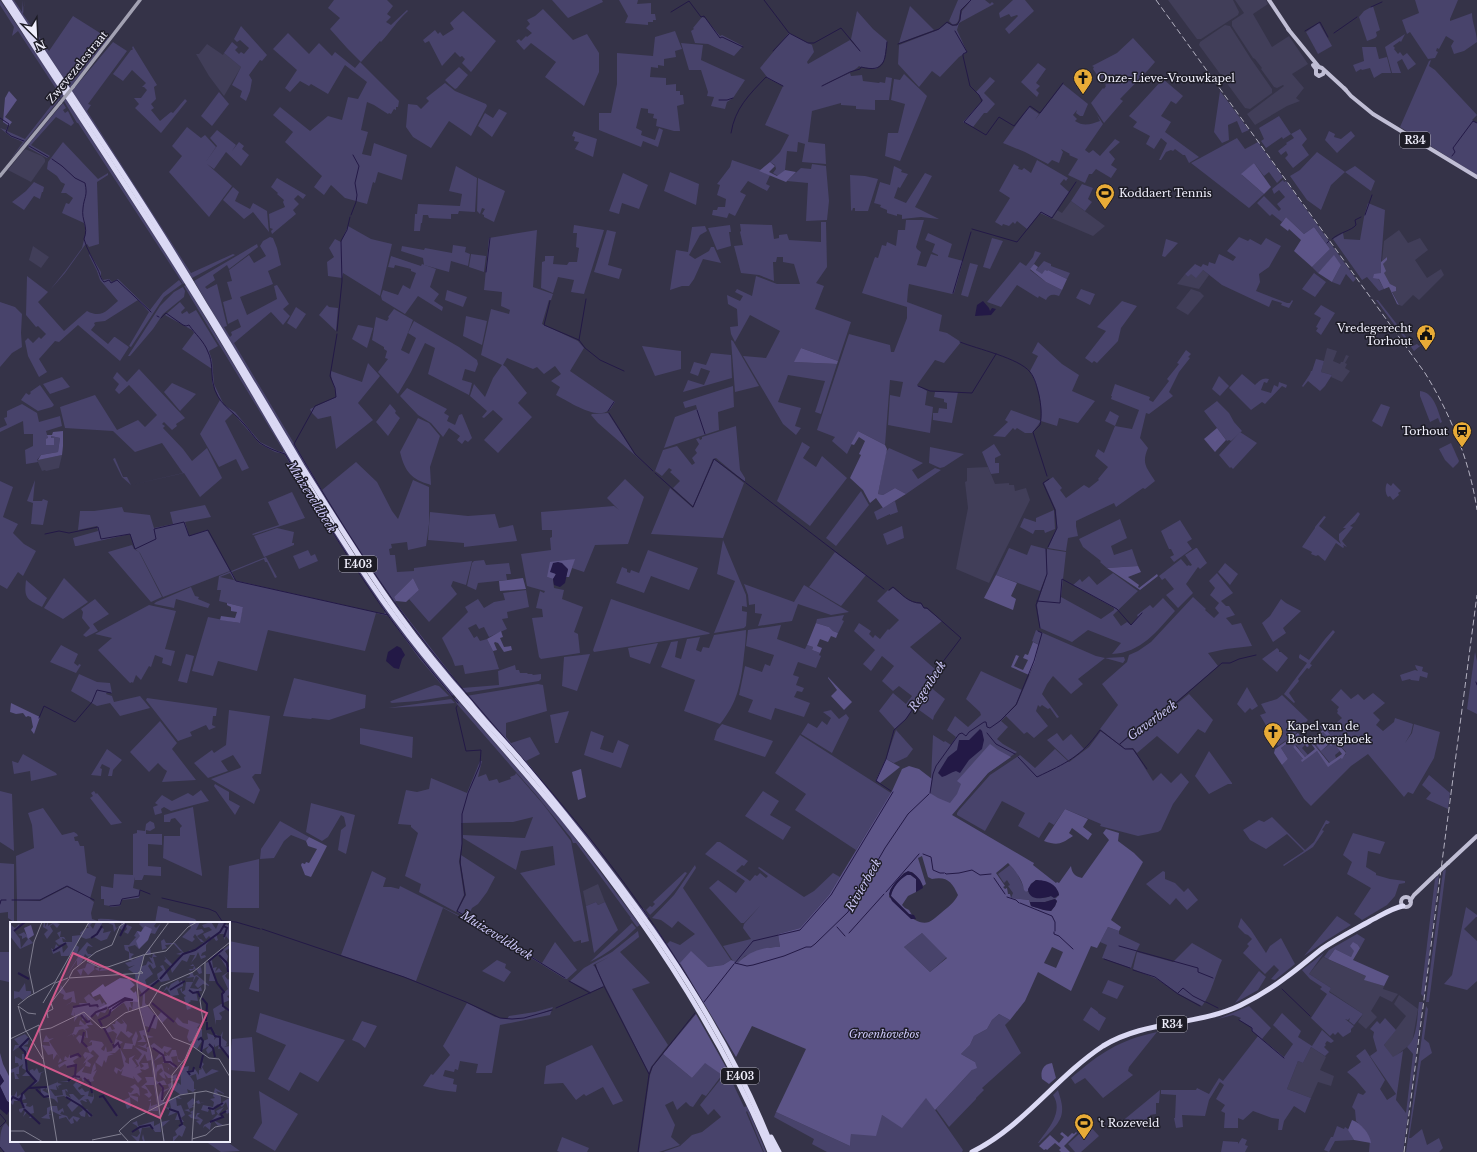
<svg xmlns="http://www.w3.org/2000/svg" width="1477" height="1152" viewBox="0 0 1477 1152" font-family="'Libre Baskerville',serif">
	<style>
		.built { fill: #413e59 }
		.green { fill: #48436b }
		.forest { fill: #5c5487; fill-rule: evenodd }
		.water { fill: #231946 }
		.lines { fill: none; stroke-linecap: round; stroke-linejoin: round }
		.stream { stroke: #231946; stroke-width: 1 }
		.secondary { stroke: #a2a1b2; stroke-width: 3.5 }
		.primary { stroke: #c0bed5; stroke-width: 4 }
		.highway { stroke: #dbd9f4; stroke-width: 5 }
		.rail { stroke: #b3b1c1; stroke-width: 1; stroke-dasharray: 6 3; stroke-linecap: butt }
		.secondary-bridge { stroke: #a2a1b2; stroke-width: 3.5 }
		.primary-bridge { stroke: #c0bed5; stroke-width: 4 }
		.labels { text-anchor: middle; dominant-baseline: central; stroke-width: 3; stroke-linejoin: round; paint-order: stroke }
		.shield { fill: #1d1c26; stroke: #b1b0bc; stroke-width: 1 }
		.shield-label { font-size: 10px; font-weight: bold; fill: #f0effc }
		.street-label { font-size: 11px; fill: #f0effc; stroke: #1d1c26 }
		.poi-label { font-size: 11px; fill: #f0effc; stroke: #1d1c26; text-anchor: start }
		.park-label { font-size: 11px; font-style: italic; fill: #ccc7f8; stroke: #1d1c26 }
		.water-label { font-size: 12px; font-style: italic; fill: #c9c4f4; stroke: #1d1c26 }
		.inset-river { fill: none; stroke: #231946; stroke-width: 2 }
		.inset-road { fill: none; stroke: #807e90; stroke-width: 1 }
		.view { fill: #d0588b; fill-opacity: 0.15; stroke: #d0588b; stroke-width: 2 }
		.inset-edge { fill: none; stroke: #f0effc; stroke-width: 2 }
	</style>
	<rect width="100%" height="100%" fill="#353348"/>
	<g class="built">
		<path d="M1168,0H1233L1239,12L1238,15L1201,39H1197Z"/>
		<path d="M1235,0H1266L1268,4L1253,14L1272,47L1289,36L1308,64L1292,74L1304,88L1296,98L1300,101L1287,106L1255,125L1247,114L1284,86L1283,85L1277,88L1274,87L1261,69L1262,68L1255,59L1253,58L1232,26V21L1244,13Z"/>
		<path d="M1225,25L1230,26L1251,59L1272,89V93L1250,109L1245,108L1199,45L1200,42Z"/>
		<path d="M207,44L223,55L224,53L241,67L224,96L209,76L196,54H199Z"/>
		<path d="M25,149L42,156L45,159V162L31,182L8,170Z"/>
		<path d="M1071,201L1105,226L1093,236L1051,218L1057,210L1062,213Z"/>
		<path d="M1399,230L1408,243L1420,238L1428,250L1415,260L1427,278L1441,269L1444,275L1419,300L1413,295L1402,306L1399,305L1392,291L1390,284L1383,272V264L1387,260V257L1382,261L1384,241Z"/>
		<path d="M33,246L49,257L41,268L29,260Z"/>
		<path d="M1203,270L1209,275L1199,289L1177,284L1185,274L1188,277L1190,274Z"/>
		<path d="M1191,289L1200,292L1204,296L1188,315L1176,308Z"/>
		<path d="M1327,348L1337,351L1333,361L1340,364L1341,362H1343L1346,355L1349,356L1345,363L1347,364L1345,368L1350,371L1342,382L1331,377L1332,375L1321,372Z"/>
		<path d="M62,455L59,468L46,471L45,470L42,471L37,460Z"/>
		<path d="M988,467L995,484L1009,483V485H1014L1015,491L1026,488L1030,500L989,583L956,569L968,508L965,482L967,481V468Z"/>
		<path d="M598,884L605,902L598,905L596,902L586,906L583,891Z"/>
		<path d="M1323,957L1366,976L1365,980L1384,986L1383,989L1398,994L1392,1002L1380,996L1371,1011L1377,1017L1366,1029L1358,1022L1363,1014L1329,991L1331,988L1309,974Z"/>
		<path d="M1399,995L1418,1009L1412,1043L1393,1058L1384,1045L1406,1016L1394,1004Z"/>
		<path d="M1311,1047L1326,1057L1320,1070L1334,1076L1331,1086L1318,1082L1311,1098L1287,1089L1298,1061L1303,1063Z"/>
	</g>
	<g class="green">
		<path d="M0,0L64,95L61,98L58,96L60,95L18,31L12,36L14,27L0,5Z"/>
		<path d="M11,0H14L22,12V0L23,11L25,0L23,14L49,51L73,16L108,38V40L69,89Z"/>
		<path d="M334,0H387L393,6L387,14L391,17L386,22L391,25L407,10L408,11C397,21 391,31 381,42L380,41L361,62L347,48L330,29L340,18L328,8Z"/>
		<path d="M552,0H602L603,2L568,18Z"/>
		<path d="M619,0H638L637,4L651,3V14H655L656,20H653V22H648V25L625,23L628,16Z"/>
		<path d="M958,0H985L990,4L992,2L994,4L959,23L957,30L967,52L959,57L940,77L932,71L919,87L898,64L899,45L938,30L947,23L953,26L957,25L960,20L962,11L970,2L961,10C958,16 961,23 953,25L949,21Z"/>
		<path d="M1013,0H1025L1034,11L1009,34L1005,29L1018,16L1017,15L1011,17L1009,14L1000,18L999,13Z"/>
		<path d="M1415,0H1458L1450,19V21L1472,13C1472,23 1477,32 1477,42L1464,51L1454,54L1451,46L1454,41L1446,36L1439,49L1437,48L1436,51L1438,52L1435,58L1428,59L1410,32L1407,34L1402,20L1419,13Z"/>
		<path d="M910,6L934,30L899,43Z"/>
		<path d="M1373,6L1380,30L1376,32L1377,36L1375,38L1367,41L1359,17L1364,11Z"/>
		<path d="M543,9L573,40L587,34L599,53V72L584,106L545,77L556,62L531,43L524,50L516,41L519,39L521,41L526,36L527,37L532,33L526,28L530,24L527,20L535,16Z"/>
		<path d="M463,11L496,41L471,72L462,63L465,59L462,56L460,57L455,52L442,66L429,41L425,43L423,40L435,30L438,34L440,32L443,36L454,29L450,23Z"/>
		<path d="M857,11L873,29L887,41L884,61L876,69L861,67L859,66C854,72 830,81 821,86L850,73L851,76L862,75L863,81L879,83L880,82L885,83L886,77L892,78L889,100H875V110L856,109V106L841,105V103L812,111L808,142L825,144L826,164L802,162L805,144L798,142L797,152L787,151L785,170L778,176L773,173L776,169L775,165L770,162L780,152L789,135L765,125L783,86L767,78V77L760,68L789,33L812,45L814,52L807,62L808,64L850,40L860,51L851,39Z"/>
		<path d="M702,17L705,18L720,36L722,35L743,46L734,56L708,44L695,43L691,31L694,29L693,28Z"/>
		<path d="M1319,23L1332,46L1318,54L1306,32Z"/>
		<path d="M241,26L267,55L262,61L260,60L249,75L252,80L250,91L246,101L240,97L242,91L232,85L241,67L224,53L232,42L238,47L235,50L239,54L241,52L244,54L249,48L240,40L237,42L234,39Z"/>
		<path d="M675,31L682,49L675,51L676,57L664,59V66L658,65V68L651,67L650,77L666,78V85L676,84V91H680V95H683L684,104L677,106L680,131H674L656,126L657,119L653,118L654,114L648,113V109L641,108L636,128L642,131L641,135L655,140L659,128L663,130L658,147L643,141L641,147L599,130V113H611L617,84V53L653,56L655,37Z"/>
		<path d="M288,33L309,54L319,43L332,56L335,52L355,68L360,62L399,101L398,107H396V110L394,109L391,114L389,113L388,114L374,105L367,102L361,130L368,132L362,154L371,156L374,143L407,155L402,180L378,172L375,183L373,182L367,204L345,198L331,185L324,195L314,187L322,176L285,142L293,132L273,115L280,107L310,131L328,116L342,120L348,97L358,99L367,82L345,65L328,94L311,84L309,86L300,81L290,92L285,88L297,70L273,49Z"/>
		<path d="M1405,34L1401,42L1400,41L1393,46L1395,48L1394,49L1398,54L1400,52L1403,56L1407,53L1416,64L1408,70L1402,59L1397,62L1401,73H1392L1385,47Z"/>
		<path d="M1133,38L1155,62L1149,69L1120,99L1123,101L1104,123L1091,103L1103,88L1104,89L1106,86L1105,85L1112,79L1108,75L1100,79L1093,69L1094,67L1092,66L1117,53Z"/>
		<path d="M113,42L127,51L88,104L91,105L87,111L191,273L233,254L235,255L192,278L71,92Z"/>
		<path d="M681,43L703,45L701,60L745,80L733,98L727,102L725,109L711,106L714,97L707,96L708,92L701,70H689Z"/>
		<path d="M133,46L157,85L154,87L156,99L151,104L154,108L151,110L160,121L171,112L173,113L185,99L187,101L161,133L135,108L139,104L134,98H141L147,90L144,87H142L146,83L132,70L123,81L113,74L131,50H132L133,49L132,48Z"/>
		<path d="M1362,47H1376L1379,59L1387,57L1391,73H1382L1374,78L1370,68L1362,70L1361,69L1356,72L1353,65L1364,61Z"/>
		<path d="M1431,60L1429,66L1435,70L1477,115L1472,120L1477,123V175L1400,127L1429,61Z"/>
		<path d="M1038,63L1046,69L1036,83L1040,86L1036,90L1039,93L1037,97L1021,82Z"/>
		<path d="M459,67L468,75L457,88L455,89L449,84L445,80Z"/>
		<path d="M904,74L927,96L900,161L885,156L888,133H898L905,104L891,100L894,79L900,80Z"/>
		<path d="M990,77L995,81L984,93L995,104L987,113H984L973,127L963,122L983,100L976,92Z"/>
		<path d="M1163,79L1183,96L1176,104L1171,101L1161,116L1171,122L1165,132L1199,157L1189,163L1185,155H1183L1175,149L1173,151L1171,150L1166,152L1161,160H1159L1167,143L1161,138L1154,149L1146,144L1150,136L1133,127L1137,122L1129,116Z"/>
		<path d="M445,83L455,91L486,104L487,106L471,136L449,121L431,148L413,137L406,127L408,104L417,105L421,109L429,101L426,98Z"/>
		<path d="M1063,84L1088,104L1083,116H1080L1076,113L1077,110L1073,115L1077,119L1075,121C1084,127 1091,124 1100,121L1097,115L1103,124L1085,150L1089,153L1093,150L1100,156L1115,139L1120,142L1109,152L1115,159L1111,165L1117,169L1111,178L1096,169L1092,174H1089L1085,183L1068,175L1078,159L1069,155L1070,154L1061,149L1063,152L1059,163L1052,160L1048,164L1025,152L1003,143L1029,107L1039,114L1035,120Z"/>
		<path d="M1220,91L1249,130L1242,133L1237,121L1228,125L1229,140L1222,143L1214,132Z"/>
		<path d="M219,92L229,104L212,126L201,116Z"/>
		<path d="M57,98L60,99L10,160L23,142L11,137L0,128L6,130L8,125L7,131L25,139Z"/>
		<path d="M66,99L185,283L183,284L78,123H77L64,101Z"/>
		<path d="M63,103L66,108L63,110L65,113L68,111L74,123L71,126L56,117L31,145L50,156L47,158L29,148L28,145Z"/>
		<path d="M499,109L507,113L492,137L478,126L485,113L493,118Z"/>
		<path d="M1279,116L1291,134L1283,139L1282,137L1266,148L1261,141L1264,139L1259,128Z"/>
		<path d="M187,127L201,138L205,135L216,147L205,163L217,146L210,138L217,130L236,145L232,151L239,142L244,146L242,149L249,155L241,166L226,152L214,169L207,164L232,186L209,217L169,172L182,156L172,146Z"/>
		<path d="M1300,129L1307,139L1302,145L1309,155L1293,168L1285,158L1288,155L1286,151L1281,155L1278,151L1287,144L1286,143L1294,138L1291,134Z"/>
		<path d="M574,131L597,139L593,157L575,149L579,142L574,141L575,137L572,136Z"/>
		<path d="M1329,131L1335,134L1334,137L1341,139L1351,131L1355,136L1337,153L1325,140Z"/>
		<path d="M1237,138L1245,149L1258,142L1283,177L1277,183L1269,172L1264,176L1254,163L1242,175L1264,194L1249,208L1191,163Z"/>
		<path d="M63,142L98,179L108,173V175L97,182L99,244L89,247L87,244L85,245L65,273L50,290L66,270L82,248L86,232L84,223L62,213L66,203L69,204L73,198L66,193H61L65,184L61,182L57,176L47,169L48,162Z"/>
		<path d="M1317,152L1345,172L1355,166L1375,181L1371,191L1345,172L1331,185L1321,210L1307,200L1290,176L1300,170Z"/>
		<path d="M732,160L761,170L760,171L770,175L766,184L770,186L767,191L748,181L740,192L746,195L735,216L729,213L727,218L712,215L713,210H717L718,207H725L726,199L717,195L720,185L717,184L730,167Z"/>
		<path d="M1037,160L1068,178L1066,181L1064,179L1060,184L1069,192L1051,218L1040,213L1027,229L1017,221L1015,224L1013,222L1009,226L1003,224L1002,226L995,222L1010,198L999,191L1014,164L1019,167L1018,169L1022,170L1024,168L1031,173Z"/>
		<path d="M812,164L826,166L829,201L827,220L806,221L808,183L787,181L801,168L811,169Z"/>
		<path d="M456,166L477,178L475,212L459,211L458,214H451V219L429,218L428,215H423L422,223H421L420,231H414L415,214H417L418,204L460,206L462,194L449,191Z"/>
		<path d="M894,166L902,170L901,172L908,174L900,188L898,187L894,198L906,203L925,173L932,176L915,207L939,219L921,217L902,219V215L897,214V216L887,213V210L880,207L881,205L874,203L880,182L890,185Z"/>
		<path d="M670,172L699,184L696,205L664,191Z"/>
		<path d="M623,173L648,185L639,209L622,203L619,214L609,211Z"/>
		<path d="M850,175L865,176L878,179L868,211H855V208H853L852,211L851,210Z"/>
		<path d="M277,178L306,195L303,199L298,195L294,199L299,204L293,210L296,214L272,234L271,231L273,229L270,228L269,214L285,207L283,202L284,200L277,194L278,193L271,187Z"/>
		<path d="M478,178L505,191L494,222L484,217V215L482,214L485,209L482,208L480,214L477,211Z"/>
		<path d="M1283,180L1284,182L1286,181L1356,279L1353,282L1346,274L1340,285L1332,282L1341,265L1334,256L1318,273L1312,267L1330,249L1314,227L1304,234L1286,217L1282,222L1272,214L1270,216L1257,203L1264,196L1279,211L1281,209L1277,204L1285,197L1279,190L1274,194L1272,189Z"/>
		<path d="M34,182L44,187L43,192H42L40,199L34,196L24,210L12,202L26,191Z"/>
		<path d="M1082,184L1093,188L1088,199L1092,202L1085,211L1071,201Z"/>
		<path d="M233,187L239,192L235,201L250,209L253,203L267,211L269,232L253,212L244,219L223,200Z"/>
		<path d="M1368,203L1385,210L1381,262V273L1374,278H1378L1384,289L1379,291L1367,277L1362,280L1333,239L1343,233L1344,239L1360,240L1364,217Z"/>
		<path d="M906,220H924L916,247L917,249L921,252L917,265L926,267L931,254L938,256V255L932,252L935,244L925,240L928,233L952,244L948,257L963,261L954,293L952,294L909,284L908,290L907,302L942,315L939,331L947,333L961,342L944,363L935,360L917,385L927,391L925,405L933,407L930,433L888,425L890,395L900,397L903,382L890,380L885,445L858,431L847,454L832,441L835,437L817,430L849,334L890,345L891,352H894L907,318V307L862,293L875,257L878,258L882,245L886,246L887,242L896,246L898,230H905Z"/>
		<path d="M821,222H826L827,267L816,283L824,286L815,309L851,322L838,361L801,348L795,362L837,364L821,414L815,412L825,381L788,375L778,402L801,408L795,426L801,428L796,435L783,424L743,356L766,358L780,331L750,315L735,342L731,334L730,327L738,326L737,309L728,304L727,295L740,301L743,296L735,292L737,289L752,296L756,276L777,284H800L794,264L783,262V257H777L776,262H773L774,281L759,275L741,273L734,246L743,245L740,232L741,231L740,224L772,225L774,239L779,238V235L787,234L789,240L821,242Z"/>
		<path d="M574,225L604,230L584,294L571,292L574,280L558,277L553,293L541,288L542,262L545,261V256H554L553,264L567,265L569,262H577L579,248L576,247L577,233H573Z"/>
		<path d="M730,225L731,232H729L731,246L717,250L708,228Z"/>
		<path d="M348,226L371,239L392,244L380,296L343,273L342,278L328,276L327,262L334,257L329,248L335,239L341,242Z"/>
		<path d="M705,226L707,231L700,235L689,255L695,259L709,251L711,247H714L721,263L703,259L694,279L689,286H682L670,290L676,250L688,252L692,227Z"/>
		<path d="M537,230L533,287L553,294L551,300H549L542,324L578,341L584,348L570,371L615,402C613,404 612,408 609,410C597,421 568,401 556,395L560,387L551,381L561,374L555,366L544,374L537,367L533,369L507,358L503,365L506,367L527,393L518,403L532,417L498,453L484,440L503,419L493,410L484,418L482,417L487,411L470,396L474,384L485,397L493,378L502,365L481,355L491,309L509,314L510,310L501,306L502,292L484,290L489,238Z"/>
		<path d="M607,230L616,232L608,265L622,269L619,279L594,272Z"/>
		<path d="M270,237L273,238L277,248L281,265L268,271L273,284L240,297L247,315L277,299L274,286L277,285L289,304L283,309L290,316L283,325L271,312L234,343L322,490L356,462L377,482L392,511L398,519L413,480L429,487V524L426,546L408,550L407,542L391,544L392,548L389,549L390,555H395L397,572L414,571V568L472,561L466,585L453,581L451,586L457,594L429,622L409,599L419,590L413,578L394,597L396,601L395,602L462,688L499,685L498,671L515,665L516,670H519L520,673H527L528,674H532L533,675L541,674V679L539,681L464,693C358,567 278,422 194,281L257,244L258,247L229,269L227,265L213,275L215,280L205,287L207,289L217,284L227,326L224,327L230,337L232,335L231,332L241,327L238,319L228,324L223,302L232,299L227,282L232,281L229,270L249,255L254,263L266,256L260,246L263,241Z"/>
		<path d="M1239,237L1248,241L1250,239L1261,245L1266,238L1281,246L1269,267L1259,274L1260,282L1256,291L1287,303H1290L1292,300L1293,301L1289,308L1281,305L1282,303L1272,300L1269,307L1222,285L1203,270L1196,278L1191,274L1188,277L1185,274L1195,264L1201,267L1203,264L1208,266L1209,262L1215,264L1219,254L1233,261L1236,257L1227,251Z"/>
		<path d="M992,238L1003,241L990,269L983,267Z"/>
		<path d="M1166,239L1178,243L1165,257L1162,256Z"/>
		<path d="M453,245L466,247L465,252L470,254L468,266L451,261L449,272L424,265L423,258L401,251L402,246L424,250L425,248L452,253Z"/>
		<path d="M1035,251L1041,253L1030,270L1046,282L1062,290L1059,296C1053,294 1049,294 1046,300L1039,296L1038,298L1017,285L1001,307L987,302L1020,262L1026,266L1033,257Z"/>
		<path d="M90,254L101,272V277L103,280L109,279L112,282L118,279L150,310L163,293L179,280L182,284L164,297L131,347L129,346L149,312L138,300L105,321L96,322L94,323L95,325L91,330L108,344L114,337H115L129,347L120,361L78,325L59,342L55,341L39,359L47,372L39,377L28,356L25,341L28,338L33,343L39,337L41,339L46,334L38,326L36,327L26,315L27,276L48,292L38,302L64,331L87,311C102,319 107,310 118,301L100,280L97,271L89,255Z"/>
		<path d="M471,254L486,256L484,272L469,267Z"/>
		<path d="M391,256L421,266L422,264L436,269L430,287L439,294L434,301L443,307L442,311L418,296L405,314L382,300L381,296L383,290L398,295L403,285L410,289L416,273L411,271V269L395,265L394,268L388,267Z"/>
		<path d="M1044,261L1051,264V266L1070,273L1067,279L1048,270L1042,275L1036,270Z"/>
		<path d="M970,263L978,265L968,297L961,295Z"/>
		<path d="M1314,273L1326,282L1315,297L1302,289Z"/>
		<path d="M186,285L260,408L397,624L454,695L451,696L419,658L388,616L376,613L365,651L268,630L257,671L218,661L213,676L192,671L208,617L239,623L243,607L219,601L221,590H217L219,576L266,557L277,577L275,578L267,562H265L264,559L232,572L235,579L234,580L230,573L220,577L384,614L385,612L323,519L284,454L275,452L260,444L233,413L225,421L249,468L242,471L236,459L219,467L200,434L220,400L212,383V369L182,349L194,333L192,330L165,315L180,302L185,308L181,312L182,314L187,311L189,314L196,310L218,346L209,351L212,360L214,384L224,405L235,412L260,442L278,451L283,452V450L194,303L184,286Z"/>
		<path d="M183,287L185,291L184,297L163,314L153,329L130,356H128L160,306L174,292Z"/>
		<path d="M1081,289L1095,294L1090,305L1076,298Z"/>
		<path d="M447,290L467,297L463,307L445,300Z"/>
		<path d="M1376,300H1378L1399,327L1401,324L1406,327L1403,333L1413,346L1417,344L1419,346L1429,339L1430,335V338L1414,351Z"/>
		<path d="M1122,301L1137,306L1121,328L1118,341L1097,363L1094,361L1092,363L1085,358L1106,331L1097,327Z"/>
		<path d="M0,302L15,307L22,314L21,333L22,347L12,353L0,367Z"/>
		<path d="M327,305L329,307L338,308L336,331L319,315Z"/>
		<path d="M1321,305L1335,313L1321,335L1316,331L1318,328L1316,327L1321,318L1314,314Z"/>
		<path d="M296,307L306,314L296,329L287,323Z"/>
		<path d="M394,309L413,320L401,350L409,354L416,338L408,333L414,321L459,347L477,360L478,364L475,372L465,369L462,380L472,383L469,395L428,374L435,348L425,343L411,372L398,394L378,372L388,359L385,358L387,351L384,349V347L372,340L376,317L387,321L389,318L388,317Z"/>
		<path d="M466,316L487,321L482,345L463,336Z"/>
		<path d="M358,325L373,328L367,348L352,339Z"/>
		<path d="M731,340L733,341L759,386L735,392Z"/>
		<path d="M1038,342L1062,364L1079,375L1072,391L1095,401L1078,423L1059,418L1057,426L1041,421L1032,433H1025L1017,428L1015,430L1013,428L1005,437L993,436L1008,422L1005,420L1011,410L1041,421C1043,404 1038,386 1030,371L1038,356L1032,353Z"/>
		<path d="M642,346L681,351V369L655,376Z"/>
		<path d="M1186,350L1191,354L1188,357L1190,358L1179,372L1169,392L1173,396L1149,414L1146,413L1140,438L1148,448C1141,464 1147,468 1155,481L1145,489L1143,488L1116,507L1114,503L1076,521V526L1078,536L1068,538L1066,551L1048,548L1057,528L1056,510L1044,483L1053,477L1062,488L1060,490L1066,498L1084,485L1089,488L1099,480L1098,479L1108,467L1095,456L1098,449L1104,453L1115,426L1105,421L1110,411L1119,416L1115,426L1132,429L1139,410L1111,399L1112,396H1111L1115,384L1150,397L1149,400L1153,402L1169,381L1167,379L1179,364L1177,363Z"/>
		<path d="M711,353L731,355L732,378L683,392L688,380L704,385L710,371L701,368L698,376L690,373L694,362L706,365Z"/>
		<path d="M1316,359L1324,361L1321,372L1332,375L1325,386L1320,391L1308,381L1303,387L1302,386L1310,374L1311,371H1312Z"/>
		<path d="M368,363L380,376L358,403L373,420L336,449L331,416L318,419L312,413L310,409L336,397C336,388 330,378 331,371L362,382Z"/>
		<path d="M139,369L185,418L176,424L177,426L172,430L164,422L162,424L165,426L163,428L183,449L192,461L207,448L222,478L200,497L184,473L131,485L122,477L113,459L115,458L123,477H127L131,485L183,473L162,443L135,452L113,431L65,428L60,407L95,395L117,430L138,420L145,427L157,415L129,385L119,394L115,390L119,384L113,378L117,372L127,382Z"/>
		<path d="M1242,374L1255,385C1259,381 1263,377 1269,379L1267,383L1264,382L1261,390L1271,393L1274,385L1278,387L1279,382L1287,385L1286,388L1282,386L1265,404L1262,402L1251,410L1229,388Z"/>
		<path d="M1219,376L1229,386L1220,396L1212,389Z"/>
		<path d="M62,377L70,387L50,394L43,384Z"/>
		<path d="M172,383L196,394L180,411L164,392Z"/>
		<path d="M40,385L54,405L52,407L38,411L21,400L26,393L29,395L31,393L30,392Z"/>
		<path d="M733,386L734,407L718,412L719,430L664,448L675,417L697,409L696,405L685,408L683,402Z"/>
		<path d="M407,388L447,409L444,413L449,416L447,421L455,425L459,415L462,414L472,438L468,442L465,440L462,444L457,440L460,436L449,428L443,437L431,423L418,415L400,396Z"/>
		<path d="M1420,391C1434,392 1438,411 1442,422L1440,423L1438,418L1430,422L1420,396Z"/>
		<path d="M935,392H958L952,423L933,420V413H938L939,408L947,409V403L944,402V399L934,397Z"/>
		<path d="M1217,401L1229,413L1234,422L1242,431L1231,441L1229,440L1227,441L1204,411Z"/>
		<path d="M22,404L37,413L39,422L60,416L62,426L46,431L48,438H51V436L60,438L58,452L41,455L37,460L38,462L26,464L25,450L33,446V434H24L23,421L0,432V428L7,425L4,418L7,417V411Z"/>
		<path d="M390,404L396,411L395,413L400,418L388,436L376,422Z"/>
		<path d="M1381,404L1390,407L1382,427L1372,421Z"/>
		<path d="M608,413L635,455L653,471L598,423L591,415L592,414Z"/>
		<path d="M418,418L429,423L440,436L430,467L431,485C411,479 405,472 400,452Z"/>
		<path d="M736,426L740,470L745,478V482L716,458L713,459L693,506L673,488L680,481L670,472L672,470L669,468L662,476L655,471L663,450L677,446L692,465L695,463L692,458L697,453L695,450L699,444L696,439L699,438L700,440L702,439V437Z"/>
		<path d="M1240,432L1257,443L1233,469L1231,467L1230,468L1219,455Z"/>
		<path d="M802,442L810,447L803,458L816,467L822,456L847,478L810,526L777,501Z"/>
		<path d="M1451,443L1459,461L1458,463L1453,468L1445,460L1439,449Z"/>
		<path d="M994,444L1001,455L995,458V463H999V473L991,474L982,452Z"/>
		<path d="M930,447L964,454L944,467L940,468L929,463Z"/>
		<path d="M889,448L923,463L912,470L918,479L935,468L941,470L906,494L895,488L883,495L878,494L886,452Z"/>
		<path d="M714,459L744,483L723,538L651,534L670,488L693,508Z"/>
		<path d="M625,479L644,497L628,544L595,545L584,572L572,568L574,559L547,577L553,579L554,588L564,590L562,599L583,607L574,632L578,634L580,653L541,659L539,657L532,618L543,617L542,609L536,608L540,591L544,593L545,591L527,586L521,554L551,550L550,538L552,537V530H542L541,512L614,506L619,510L607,498Z"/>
		<path d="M35,480L33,501H42L43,499L48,501L43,525L31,524L33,503L27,501Z"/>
		<path d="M0,481L13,487L3,517L18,524L13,533L24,544L36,551L23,576L18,572L7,589L0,585Z"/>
		<path d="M1387,483L1391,486L1393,483L1401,491L1398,493L1399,495L1393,500L1390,496L1388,497C1385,493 1385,487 1387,483Z"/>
		<path d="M861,491L869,505L836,546L826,538Z"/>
		<path d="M292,492L305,518L253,535L252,534L279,525L268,502Z"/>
		<path d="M895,501L898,512L890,515V514L877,520L874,512Z"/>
		<path d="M205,505L211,517L185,522L189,536L207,530L230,571L163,597L140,553L135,549L130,534L77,546H75L73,538L98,531L97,526L78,530L80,511H94L122,507L124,512L150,515L154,528L173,524L170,512Z"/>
		<path d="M1054,510L1055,529L1045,533L1044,530H1035L1033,534L1020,527L1024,518L1036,522V518Z"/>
		<path d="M430,512L468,516L495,514L499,528L513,525L517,541L464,547V543L428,540Z"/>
		<path d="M1358,512L1360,514L1355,522L1350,526L1353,527L1342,541L1347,547L1343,545L1344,547L1343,548L1336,543L1325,561L1318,555L1316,556L1311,554L1312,552L1302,547L1315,528V527L1324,516L1326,517L1319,526L1341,544L1339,540V534L1346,528H1343Z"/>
		<path d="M1120,519L1127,538L1111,546L1114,555L1132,549L1138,566L1107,568L1100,562L1101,561L1083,547L1079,539Z"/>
		<path d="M1180,520L1192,539L1187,542L1192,549L1174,562L1170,557L1174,555L1171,549H1169L1161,531Z"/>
		<path d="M902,526L904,538L887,545L883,534Z"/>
		<path d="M277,528L294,532L292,543H294V545L264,557L254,536Z"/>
		<path d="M723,540L746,595L747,607L742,606V611L747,612L746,626L744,628L714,633L735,581L717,574Z"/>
		<path d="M132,545L134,549L139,552L162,597L151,602L108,552Z"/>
		<path d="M1031,545L1046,549L1047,573L1040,591L996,575L1009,548L1027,555Z"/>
		<path d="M1196,548H1197L1207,563L1200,569L1198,567L1186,584L1193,593L1178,608L1166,595L1174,589L1165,578L1162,580L1159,576L1181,559L1187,566L1189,565L1190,566L1192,565L1185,555Z"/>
		<path d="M1047,549L1066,552L1061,597L1101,619L1114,610V608L1073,585L1080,579L1082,582L1089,576L1097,585L1113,573L1138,591L1113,615L1121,626L1127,622L1131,625L1138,617L1137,615L1150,605L1153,608L1163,598L1175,611C1157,631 1141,653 1112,654L1121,643L1088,630L1072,642L1040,628L1037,605L1047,574Z"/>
		<path d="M308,550L311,556L315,554L318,561L299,569L293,556Z"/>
		<path d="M648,550L698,568L689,590L651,576L644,593L616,583L622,567L627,569V572L630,573L631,570L639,573Z"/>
		<path d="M835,552L866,575L841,606L809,587Z"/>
		<path d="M484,560L486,565L509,563L511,574H506L507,580L478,583L476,590L467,586L472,563L474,561Z"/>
		<path d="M1225,563L1238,574L1230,585L1218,572Z"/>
		<path d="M1217,573L1233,593L1221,601L1226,606H1229L1235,615L1226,618L1232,625L1241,623L1252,646L1226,649L1208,653L1218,666L1170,707L1145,722L1119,744L1100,729L1118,705L1102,684L1127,662L1129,655L1138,651L1151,642L1193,597L1206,609L1205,610L1214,618L1219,613L1215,608L1219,603L1210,595L1215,588L1209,581Z"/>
		<path d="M64,578L88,602L63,619L44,608Z"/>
		<path d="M26,580L47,598L42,607C26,599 24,598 26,580Z"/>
		<path d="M744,584L794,602L804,585L849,612L831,615L798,604L792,621L758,626L762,614L755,613V604L749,605L748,595Z"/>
		<path d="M191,587L195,596L199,597L198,599L210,604L208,608L176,599L174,608L154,604L156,602Z"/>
		<path d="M893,588C903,595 908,603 921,604L924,608L927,609L942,621L910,647L936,670L927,683L929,685L905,720L895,729L879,711L893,693L906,704L912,696L899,686L893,691L882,681L894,666L882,656L871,671L863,664L875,650L854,631L859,623L871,631L869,634L873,638L875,635L880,639L888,629L889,630L899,620L877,601L888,590L889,591Z"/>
		<path d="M526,590L529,607L507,612L508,618L502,619L507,629L489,637L484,627L479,629L476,624L468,628L474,638L477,636L480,641L487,639L493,651L499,669L465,674L463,665L455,666L452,658L442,638L468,612L465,607L478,599L484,608L494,602L505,600L503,593Z"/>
		<path d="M95,599L109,614L93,624L98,631L86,637L83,635L90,628L82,618L83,612L81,609Z"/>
		<path d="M611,599L710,633L709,634L594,652L593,650Z"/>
		<path d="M1281,599L1286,603L1301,611L1283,628L1286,633L1273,642L1262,623L1270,616Z"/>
		<path d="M149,605L176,611L165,649L175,651L171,666L162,663L163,658L155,655L151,667L149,666L141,680L136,675L133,683L132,682L130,683L98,650L112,638L95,634Z"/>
		<path d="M844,615L842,620L844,621L838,633L833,631L829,627L816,623L817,619Z"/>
		<path d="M781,625L777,639L805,649L807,645L813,647L812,650L820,653L819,655L821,656L816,668L798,662L793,675L799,677L796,685L804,688L802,692L797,691L794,697L810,703L804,717L775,708L771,720L748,712L753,700L739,695L745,666L762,672L765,664L770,666L774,655L746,646L748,630Z"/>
		<path d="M746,630C746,638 745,647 744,655C741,683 738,702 720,724L684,711L695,680L661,667L671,642L678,641L675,657L681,659L687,639L700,637L696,650L701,652L703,647L709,648L714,635Z"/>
		<path d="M1036,630L1096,656L1105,658L1124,657L1125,660L1123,663L1105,658L1078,679L1083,684L1071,694L1053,676L1047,684L1042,694L1059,717L1057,718L1050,708L1048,709L1042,705L1040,707L1038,705L1036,711L1048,726L1034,738L1027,732L1024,734L1006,716L1001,721L1008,727L997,739L1003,744L1017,752L988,773L953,813L930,793L932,780L931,779L933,735L944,742L945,741L951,745L956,737L947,730L955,716L968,727L981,715L980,712L966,699L981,671L1022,690L1016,704L1005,715L1017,704L1035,662L1039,645L1032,641Z"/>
		<path d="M1333,630L1335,632L1311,662L1310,664L1312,665L1309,669L1307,668L1298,679L1299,681L1289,693L1295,702L1294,703L1284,694L1307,663L1299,658V656L1300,654L1309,660L1325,639Z"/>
		<path d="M658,643L650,664L630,657L628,648Z"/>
		<path d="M61,645L78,654L74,663L78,666L79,664L81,665L76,673L50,662Z"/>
		<path d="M1277,648L1279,650V652H1281L1288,658L1277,672L1262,659Z"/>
		<path d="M1475,652L1477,661V714L1467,709Z"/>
		<path d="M186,654L194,656L187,683L178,681Z"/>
		<path d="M590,654L577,691L562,686L564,657Z"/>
		<path d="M1415,665L1423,667L1422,671L1428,673L1427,678L1420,676L1419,681L1411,680L1410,679L1402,681L1400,675L1415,670L1418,671L1416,668Z"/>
		<path d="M79,674L97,682L110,683L112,693L107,692L106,694L112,696L114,702L140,696L150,708L120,716L110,703L97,706L71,691Z"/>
		<path d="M294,678L366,695L365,708L329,720L312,718L311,719L283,716Z"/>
		<path d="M538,684L543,685L547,711L506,723V737L511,743L530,737L540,754L526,761L589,838L641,908H643L649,917L646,919L466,696Z"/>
		<path d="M435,685L439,686L449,696L418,701L392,703L390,702L391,701Z"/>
		<path d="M929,686L945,699L934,716L933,720L915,707Z"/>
		<path d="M1247,687L1258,706L1252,710L1250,708L1245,713L1237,704Z"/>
		<path d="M1341,689L1351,699L1358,694L1364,700L1373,693L1385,703L1373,713L1380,720L1376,725L1383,731L1394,722L1395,718L1413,724L1411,733L1405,743L1412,733L1414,724L1440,732L1434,758L1413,794L1408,792L1404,797L1368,754L1351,766L1311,806L1304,799L1282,765L1288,759L1281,748L1298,736L1305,745L1302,748L1308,755L1305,757L1296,745L1293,747L1303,759L1317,751L1328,766L1341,758H1342L1346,754V752L1327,731L1342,718L1337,713L1338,711L1337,710L1339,707L1331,700Z"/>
		<path d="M1189,694L1213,720L1205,733L1198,729L1178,754L1157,736L1137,753L1133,748L1125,749L1120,744L1153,719L1173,707Z"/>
		<path d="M1282,695L1308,720L1296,733L1278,746L1260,715L1266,713L1261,704L1277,699Z"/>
		<path d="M147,698L217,708L216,716H213L212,725L216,727L209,730L206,725L190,732L192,736L178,741L146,700Z"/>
		<path d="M454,698H456L561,819L640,925L637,927L631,919H630L631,918L576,843H573L571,838L537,796L457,704Z"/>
		<path d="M451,699L455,703L422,706L388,708Z"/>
		<path d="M229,710L270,716L261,774H255L252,777L260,790L254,804L211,779L240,768L241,767L233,755L221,761L228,771L208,778L194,763L212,750L214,753L226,745Z"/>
		<path d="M831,710L839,719L846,714L849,718L832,753L801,734L808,723L817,728L822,721L827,725L831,718L823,712Z"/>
		<path d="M569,711L558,743H555L550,715Z"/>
		<path d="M160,721L177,743L172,749L196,780L162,782L167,771L164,769L158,763L149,772L130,752Z"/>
		<path d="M722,724L773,741L765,757L714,740L717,730Z"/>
		<path d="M360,728L413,737L412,758L360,744Z"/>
		<path d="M896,730L913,749L907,757L894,763L886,759Z"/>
		<path d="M591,731L604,736L600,749L613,753L618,740L629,745L621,768L584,755Z"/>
		<path d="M1101,731L1125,749H1133L1153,781L1161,773L1171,783L1181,773L1189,782L1173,804L1161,830L1158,832L1138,836L1100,826L1101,824L1065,809L1054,825L1049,822L1039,838L1018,826L1025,813L1002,801L985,831L957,815V813L959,810L990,775L1020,755L1035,768L1055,749L1069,762L1089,747Z"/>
		<path d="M1323,732L1328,737L1322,742L1321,751L1330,744L1334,743L1340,751L1335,755L1336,758L1330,763L1311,740L1312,739L1314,741Z"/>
		<path d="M1057,733L1063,741L1071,734L1084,749L1069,761L1047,740Z"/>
		<path d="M800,735L891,793L856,850L795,810L806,794L775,773Z"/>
		<path d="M107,749L122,760L113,770L112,776H108L110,768L102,764L100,768L102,769L101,776L91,775Z"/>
		<path d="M1209,751L1232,783V784H1228L1209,794L1195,776Z"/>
		<path d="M23,754L56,773L57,775L31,781L30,771L14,774L12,761L18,763Z"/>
		<path d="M480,761H482L478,777L486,774L489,781L497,779L499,783L511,779L510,777L515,775L516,773L543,804L571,841L589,941L581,943V940L574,942L520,873L555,865L553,846L521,851L516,870L463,838V835L525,838L533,817L513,822L461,823L462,843L459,861L464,895L456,912L419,892L421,884L405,876L418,833L411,827V825L398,824L406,790L417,792L429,789L431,778L467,793Z"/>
		<path d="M1429,775L1450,793L1448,809L1426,799L1431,793L1422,785Z"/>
		<path d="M215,784L229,792V800L240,806L235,815L214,786Z"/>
		<path d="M201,790L209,801L171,811L164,807L161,809L162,813L155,815L153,807L158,805L155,803L162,795L172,801L188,793L193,796Z"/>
		<path d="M0,791L12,794L14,851L0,842Z"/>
		<path d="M94,791L96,794L97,793L122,823L111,825L90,798L93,796L91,793Z"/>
		<path d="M763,791L779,801L770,815L791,827L783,840L745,816Z"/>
		<path d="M311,803L355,815L346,854L338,850L341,830L346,826L344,817L341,815L328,837L322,841L306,832Z"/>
		<path d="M193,807L202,874V876L163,858L164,836H180V828L182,826L175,818L171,819L170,822H164V815Z"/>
		<path d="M43,808L62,835L74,832L77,834L78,836L74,837L75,841H78L80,846H84L87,873L96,877L90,899L94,902L91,913L92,919L98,921V919C108,918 117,921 126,921V923L17,922V900L40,901L67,887L86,896L67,886L40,900H17L16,856L34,848L32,825L28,813Z"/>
		<path d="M1272,817L1305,850L1314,842L1326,820L1330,822L1328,824H1326L1322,830L1324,831L1313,847L1284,866L1283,865L1304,851L1287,834L1266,849L1250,840L1243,830L1259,820L1264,822Z"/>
		<path d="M150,821L154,823L155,828L150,831L146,830V834H162V845L148,844V866L161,867V876L144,875L142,880H135V877L133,888L140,890L139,898L122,900L120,906L110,907V906L104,905V899H101V886L113,888L114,874L133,875V834L137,833V830L145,831L146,824Z"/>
		<path d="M280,821L309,837L306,841L291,835L284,841L274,858L260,859L261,849Z"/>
		<path d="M1353,833L1385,842L1380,854L1368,851L1366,867L1376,873V875L1390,879L1405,881V883L1399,884L1395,896L1387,905L1362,920L1354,914L1371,888L1347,874L1352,862L1343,855Z"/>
		<path d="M717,842H720L748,861L744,866L742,865L736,871L750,881L755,875L757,876L760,873L766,878L768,876L758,868L759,867L804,897L814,891L833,873L840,877L829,895L800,928L778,934L780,947H771L745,956L738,964L733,961L723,946L751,939L743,928L744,924L760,906L744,923H741L709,888L718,880L736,893L745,881L705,854Z"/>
		<path d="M461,855L495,877L487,892L478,904L472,908L467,918L457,912L466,895L461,865Z"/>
		<path d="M259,859V908H227L229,866Z"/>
		<path d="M0,863L14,864V922L8,918V912L0,913Z"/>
		<path d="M695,865L696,868L683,888L731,960L723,965L708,967L703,963L680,964L735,1058L648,922L649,921L653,926L654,925L667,944L670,941L680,945L695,934L678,921L672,928L661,920L652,918L674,895Z"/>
		<path d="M1010,865L1017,873L1026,892L1028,891C1033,900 1042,899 1051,896L1056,898L1055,899L1045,902H1030L1029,900L1011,898L1013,893L1008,886L1010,885L1007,880L1004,883L998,874Z"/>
		<path d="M1446,869L1429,1002H1426L1443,871Z"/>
		<path d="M372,871L386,878L383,887H391L399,889L400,886L466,919L519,952L520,953L468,921L443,908L416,981L341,955Z"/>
		<path d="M1163,871L1165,872V879L1175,883L1184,892L1188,888L1198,900L1187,910L1176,898L1170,905L1146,884Z"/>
		<path d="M685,872L687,873C677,889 664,902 650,915L646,910L650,906L652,907L655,904L653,902Z"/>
		<path d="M1439,875L1424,997L1421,994L1435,879Z"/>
		<path d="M596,902L598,905L605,902L618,930L594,953L586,906Z"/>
		<path d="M158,906L169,909V911L195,919L198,923H155Z"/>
		<path d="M1466,907L1477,915V917H1476L1464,929L1477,941V981L1467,990L1444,984L1452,975Z"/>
		<path d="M1337,916L1351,925L1327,940L1304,956Z"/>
		<path d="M470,917L542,963L555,942L577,970L567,979H565L469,919Z"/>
		<path d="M1241,918L1251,930L1266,953L1270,946L1281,938L1295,964L1275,980L1271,979L1279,970L1274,965L1265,974L1243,953L1249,946L1247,944L1252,939L1248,935L1245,934L1238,927Z"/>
		<path d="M632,923L636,928C623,941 607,954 590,962Z"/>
		<path d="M1108,927L1119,931V934L1140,944L1136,952L1131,968L1102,958L1107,945L1100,942Z"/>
		<path d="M638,931L639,937L620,952L650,983L632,989L668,1045L651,1067L649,1073L597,970L596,964L609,957L593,965L595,967L604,986L591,992L570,981L584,968L612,952Z"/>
		<path d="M922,933L947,957L930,972L904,947Z"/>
		<path d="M1357,934L1365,939L1360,948L1358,945L1351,957L1335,949L1328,959L1324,957L1329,950Z"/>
		<path d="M229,941L259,947V992L249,989L254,973L229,972Z"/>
		<path d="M1192,943L1222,960C1215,975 1212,993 1202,1006L1179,994L1157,979L1133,969L1137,952L1173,962Z"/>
		<path d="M0,952H11V968L9,982L0,980Z"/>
		<path d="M1324,953L1309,974L1331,988L1329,992L1363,1014L1354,1025L1349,1021L1350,1018L1348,1020L1345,1019L1354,1026L1351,1029V1032L1343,1037L1338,1032L1335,1035L1333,1033L1330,1036L1311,1018L1327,994L1320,989L1322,987L1310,979L1302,970Z"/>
		<path d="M497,960L506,964L505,968L511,972L504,982L482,971Z"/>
		<path d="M1259,971L1266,977L1258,990L1235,1003Z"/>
		<path d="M1108,980L1124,986L1117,999L1102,993Z"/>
		<path d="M1419,1002H1423L1403,1152H1369L1370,1140L1364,1129L1356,1121L1355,1110L1352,1107L1358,1093L1363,1095L1366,1092L1355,1079L1347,1072L1361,1062L1356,1056L1365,1049L1385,1080L1380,1089L1387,1100L1396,1094L1370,1056L1377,1051L1373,1037L1374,1032L1370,1029L1377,1021L1380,1024L1385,1018L1396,1030L1384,1045L1393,1057L1403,1051L1396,1100L1406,1113L1413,1054L1407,1047C1418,1038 1417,1016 1419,1002Z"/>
		<path d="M467,1003L495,1017L507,1019L509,1016L535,1012L553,1007L552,1009L539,1014L552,1010L550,1015L500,1025L492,1073H476L478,1064L460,1061L458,1070L455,1069L454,1072L445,1070L443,1076L454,1079L453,1084L457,1085L456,1092L440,1090L423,1086L431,1074L433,1075L450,1055L443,1046Z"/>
		<path d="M1249,1006L1271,1028L1262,1039L1284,1057L1293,1044L1273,1025L1282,1013L1301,1031L1298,1037L1312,1046L1322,1030L1334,1041L1331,1043L1327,1041L1325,1044L1326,1045L1324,1047L1329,1052L1325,1056L1311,1047L1303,1063L1298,1061L1287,1089L1311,1098L1305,1113L1294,1106L1284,1121L1282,1130H1278L1279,1119L1272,1118L1253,1111L1243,1120L1238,1118V1128H1224L1225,1113L1221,1111L1225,1105L1216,1099L1224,1085L1220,1082L1209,1100L1205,1116L1182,1115L1183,1127L1176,1128L1174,1118H1175L1176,1095L1161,1094V1090H1196L1197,1088L1209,1094L1219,1078L1223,1081L1258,1036L1252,1031L1251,1027L1239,1020L1241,1018L1233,1015L1218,1019Z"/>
		<path d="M1426,1006L1428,1009L1424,1039L1429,1043L1432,1053L1421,1061L1409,1138H1411L1422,1129L1427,1145L1439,1138L1443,1148L1439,1152H1406Z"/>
		<path d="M1091,1007L1098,1012V1013L1106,1018L1099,1031L1083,1020Z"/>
		<path d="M260,1013L345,1040L318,1082L300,1072L289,1091L268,1079L286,1045L256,1032Z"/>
		<path d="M999,1014L1010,1020L1005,1025L1021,1053L982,1088L984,1090L976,1098V1099L949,1127L936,1109L972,1070L975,1062L961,1054L970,1045L974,1036L987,1029L992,1020Z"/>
		<path d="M362,1021L377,1026L365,1048L359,1043L352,1040Z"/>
		<path d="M1157,1032L1129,1067L1128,1071L1133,1075L1103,1098L1085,1078L1075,1084L1071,1078C1102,1052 1117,1041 1157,1032Z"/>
		<path d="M252,1037L255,1072L229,1070L232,1039Z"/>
		<path d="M592,1045L623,1101L613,1105L603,1087L586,1096L584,1094L576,1100L563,1083L544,1084L546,1066Z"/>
		<path d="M663,1054L692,1078L705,1062L722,1075L706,1096L702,1094L693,1107L690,1106L686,1102L677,1110L673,1101L665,1105L675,1125L671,1137L680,1145L659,1152H639L650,1075L653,1066Z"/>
		<path d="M727,1071L744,1107L747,1106L766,1152H764L747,1111L746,1112L763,1152H663L680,1146L692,1135L702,1132L721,1117L714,1109L708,1115L700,1105Z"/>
		<path d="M1058,1090C1060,1097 1063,1105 1062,1112C1061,1124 1047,1135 1039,1143H1038C1048,1129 1064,1112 1053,1095Z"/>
		<path d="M1160,1090L1159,1103H1156V1114L1150,1115L1152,1122L1145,1126L1143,1120L1137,1122V1124L1128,1128L1120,1123Z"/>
		<path d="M259,1091L298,1114L275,1151L253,1138L262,1123Z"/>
		<path d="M926,1097L963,1150L962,1152H827L812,1144L814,1139L774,1117L776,1112L850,1146L851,1134L882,1115L902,1127Z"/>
		<path d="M6,1123L11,1130V1141H18L25,1152H5C3,1150 1,1149 0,1147C0,1140 0,1126 6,1123Z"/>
		<path d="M1089,1125L1099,1136L1081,1152H1075L1068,1144Z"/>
		<path d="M1337,1126L1344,1129L1345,1127L1348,1129L1354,1140L1335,1141L1329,1152L1324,1150L1331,1137H1333Z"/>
		<path d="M562,1137L589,1148L587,1152H560L557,1151Z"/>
		<path d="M1242,1138L1247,1140L1245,1145L1248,1146L1245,1152H1221L1223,1141L1238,1142V1144Z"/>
		<path d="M205,1141H226L240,1151L221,1152Z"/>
	</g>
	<g class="forest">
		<path d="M9,91L17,100L5,117L12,122L9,126L3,122L5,98Z"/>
		<path d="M770,162L775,166L769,172L777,176L785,170L796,172L786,182L759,171Z"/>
		<path d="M1254,163L1271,187L1264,194L1241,174Z"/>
		<path d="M1286,217L1304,234L1314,227L1330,249L1312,267L1294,251L1301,240L1289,229L1288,231L1280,225Z"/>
		<path d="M1334,255L1341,265L1332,282L1318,273Z"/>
		<path d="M1387,257V260L1383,264L1386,271L1384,273L1390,284L1396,287V291L1392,292L1399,305L1397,304L1389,287L1384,289L1379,279L1373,278L1374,274L1381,273V262Z"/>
		<path d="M1034,264L1038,267L1036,270L1042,274L1045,270L1047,271L1048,270L1067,279L1062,290L1046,282L1030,269Z"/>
		<path d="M801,348L838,361L837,364L794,362Z"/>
		<path d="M1217,428L1226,440L1215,452L1204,439Z"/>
		<path d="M63,431V446L62,455L38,460L41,455L58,452L60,438L51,436V438H54V445H46V439L48,438L47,435H52L53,432Z"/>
		<path d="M858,431L885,445L887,449L878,494L883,495L895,488L906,494L883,508L876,498L870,503L863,490L850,478L861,455L859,454L865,441L859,437L854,445L851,444Z"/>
		<path d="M575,559L569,577H566L568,569L554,572L556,575L553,579L547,577L550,562Z"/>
		<path d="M1138,566L1141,572L1128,577L1139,585L1138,587L1139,588L1157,574L1158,576L1140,590L1107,568Z"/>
		<path d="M996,575L1017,583L1011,596L1016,599L1013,610L984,598Z"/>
		<path d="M413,578L419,590L406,602L396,601L394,597Z"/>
		<path d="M523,578L526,589L500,591L499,581Z"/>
		<path d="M227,603L243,607L240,623L220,620L221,616L235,618L237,612L231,611V607L227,605Z"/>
		<path d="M816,623L829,627L833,631L838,633L836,638L831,636L828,642L820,639L817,646L822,648L820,653L812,650L813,647L807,645Z"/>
		<path d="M501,631L503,637L500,638L504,647L511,646L512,650L504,652L498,643L495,642L494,643L497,650L493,651L487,639Z"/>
		<path d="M1033,642L1039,645L1035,662L1029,675L1011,667L1016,655L1019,656L1014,666L1023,670L1028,660L1023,658L1025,654L1028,655Z"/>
		<path d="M828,677L852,702L844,710L831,696L837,690L828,678Z"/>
		<path d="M11,703L40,717L34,734L31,730L33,727L31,717L28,716L26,717L23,713L16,714L10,712Z"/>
		<path d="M1323,723L1329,729L1327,731L1346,753L1342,759L1341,758L1328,767L1317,751L1302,762L1301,760L1303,759L1293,747L1295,745L1305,757L1315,749L1307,738L1308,737L1329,763L1342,754L1334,743L1331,746L1329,744L1321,751L1316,744L1320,741L1322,742L1328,737L1323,732L1314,741L1312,739L1323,730L1320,726Z"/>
		<path d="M1298,733L1309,746L1307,747L1297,736L1281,748L1288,759L1282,765L1274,753L1275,749Z"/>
		<path d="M990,744L998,750L1011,757L988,773L952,815L1032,862L1034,863L1033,865L1056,883L1057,882L1059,883L1071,866C1072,874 1075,876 1082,878L1109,840L1103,833L1106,829L1119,833L1118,841L1134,853L1143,862L1111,920L1121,927L1119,931L1108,927L1097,948L1091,946L1071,991L1038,972L1025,1001L1010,1020L999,1014L992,1020L987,1029L974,1036L970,1045L961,1054L975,1062L977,1068L972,1070L936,1109L935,1110L926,1098L902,1128L882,1115L876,1136L851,1134L850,1146L776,1112L806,1049L752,1026L736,1057L680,963L691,951L708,967L723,965L731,960L738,963C749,951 764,947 780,947L778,934L800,928L829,895L892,791L902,769L909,766L919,769L932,779L930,793L938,798L950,803L957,794L961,784L957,781ZM922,856L928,877L932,879C947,876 952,882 958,895C955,902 947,908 941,913C937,916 933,920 929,922C915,927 899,906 889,897L890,890L904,873L912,872L920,880L923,886L926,884L918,858ZM1008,863C1015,870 1023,880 1024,890L1026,892L1028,891L1031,884L1036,880L1058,891L1059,895L1055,899L1057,901L1055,906L1051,911L1044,910L1031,906L1029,900L1011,898L1010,894H1008L1007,888L1005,889L1003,887L1005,886L996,873ZM922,933L947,958L930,972L904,947ZM1052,947L1063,952L1056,968L1044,963Z"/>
		<path d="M886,759L900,767L880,783L876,780Z"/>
		<path d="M581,769L586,797L578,800L572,772Z"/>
		<path d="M1065,809L1088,819L1083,827L1092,834L1088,840L1072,828L1069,833L1073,836C1061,844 1058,846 1044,841Z"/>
		<path d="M309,837L327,846L311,877L305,875L301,865L302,863L305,864L306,862L309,863L317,849L308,846L306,841Z"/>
		<path d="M909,874L916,879V892L908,896L902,905L905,908L909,910L912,915L909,914L891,896C892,888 901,876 909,874Z"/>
		<path d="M1353,942L1358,945L1360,948L1353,960L1389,976L1384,986L1364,980L1366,976L1328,959L1335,949L1351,957L1354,951L1350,946Z"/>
		<path d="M696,1014L727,1069L722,1075L705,1063L692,1078L663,1054Z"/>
		<path d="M0,1053L3,1064L11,1080V1104L7,1101L0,1086L4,1081L0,1074Z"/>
		<path d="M1052,1063L1056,1078L1049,1084L1042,1079C1040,1071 1043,1064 1052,1063Z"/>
		<path d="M1352,1120C1361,1123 1370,1134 1371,1143L1354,1140L1348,1130Z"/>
		<path d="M1062,1132L1068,1137L1072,1133L1074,1134L1076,1132L1077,1133L1064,1146L1070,1152H1061L1059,1150L1061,1148L1055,1143L1047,1150L1046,1149L1044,1150L1039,1146L1050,1135L1059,1143L1064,1137L1060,1134Z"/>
	</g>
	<g class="water">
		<path d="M983,301L989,308L990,311L992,308L996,309L991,315L975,316L977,305Z"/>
		<path d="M558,562L562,563L568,569L565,583L560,587L554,585L553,579L556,574L550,572L553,563Z"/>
		<path d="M397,646L401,648L405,655L402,659L399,669L394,668L386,661L388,652Z"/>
		<path d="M980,729L982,731L984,740L982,749L969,760L960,773L956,771C951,772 947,776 942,777L938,773L948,757L957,750L959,740H969Z"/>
		<path d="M908,871C916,873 922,881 923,888L916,892V879L911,875H907C900,879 892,888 891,896L909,914L914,915L916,919H911L892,901L889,894C891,886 900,875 908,871Z"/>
		<path d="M1036,880C1045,880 1057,883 1059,895L1054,898L1051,896C1042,899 1029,901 1028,889L1031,884Z"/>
		<path d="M1055,899L1057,901L1055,906L1051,911L1044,910L1031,906L1030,902H1045Z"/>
		<path d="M0,1074L4,1081L0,1086L7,1101L11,1104V1107L7,1115L0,1109Z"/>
	</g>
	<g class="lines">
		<g class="stream">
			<path d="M764,0L789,33L808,43H814L841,28L860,51"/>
			<path d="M1371,7L1382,2"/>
			<path d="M671,12L689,1L701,17L704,16L720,38L722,37L743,47"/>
			<path d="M955,31L967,52L963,54V56L970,86L979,95L982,101L964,122L986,135L999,117L1014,126L1030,106L1040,113L1063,83"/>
			<path d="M1305,31L1320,22L1328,37"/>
			<path d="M1334,33L1357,17"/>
			<path d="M898,44L939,29L947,22L952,25H957L960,20L961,10L971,0"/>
			<path d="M773,51L789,34"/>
			<path d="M822,86L850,72L860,69L861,67C885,73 885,61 887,42"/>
			<path d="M719,100H727L733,98"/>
			<path d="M0,118L9,124L6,132L11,136L24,141"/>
			<path d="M731,133C735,108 749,95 766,77L783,86"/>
			<path d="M29,146L48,157"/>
			<path d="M1452,156L1455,152L1453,148L1473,121L1477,123"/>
			<path d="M52,159L62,166L75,178L85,183C88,196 84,197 83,208C81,221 89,226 84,239C87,250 93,259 98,270C100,274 100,278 104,282L109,280L111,283L117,280L151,312"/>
			<path d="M351,215L356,202L357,195L355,183L359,166L353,155"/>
			<path d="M1365,215L1372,195"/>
			<path d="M972,229L1017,242L1041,212L1052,218L1076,182"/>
			<path d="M1332,239C1340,232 1351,231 1356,225L1355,220L1361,217"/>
			<path d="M1327,243L1329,241"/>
			<path d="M486,272L490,238"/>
			<path d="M953,293L971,232"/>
			<path d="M550,301L544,325L579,340L585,348L600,360L624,371"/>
			<path d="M157,316L159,317"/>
			<path d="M161,318L166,313L183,325L186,326L189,325C195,334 204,341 208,352C213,362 211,372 213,383C217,404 231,409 244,424C249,429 254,438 260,443C267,448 276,451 285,454C312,499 339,544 369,588C396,629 427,666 458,703"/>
			<path d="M337,331L342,281L341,241L347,230L350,217"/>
			<path d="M337,334L330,376L335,388L336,397L315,406L294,444C330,505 367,566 409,622C460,690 519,752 573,818C621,875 665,938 703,1003"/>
			<path d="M579,340L586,299"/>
			<path d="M960,342C977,349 1019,358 1030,372C1035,378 1037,387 1039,395C1041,405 1042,415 1040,425L1033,432L1047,476"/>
			<path d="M918,386L930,391L972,393L996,354"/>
			<path d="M697,410L705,434"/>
			<path d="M608,411L614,402"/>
			<path d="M609,413L635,454L653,471"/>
			<path d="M655,473L693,507L714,459L745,482"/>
			<path d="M746,483L884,589"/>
			<path d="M45,534L59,531L69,533L98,527L101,539L130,534L135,549L156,539L154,529L184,522L189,536L208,530L236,581L388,615"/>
			<path d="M1048,547L1057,528L1055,510L1043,483L1049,479"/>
			<path d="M889,590L893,587C902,594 908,603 921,603L924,608H927L961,638L929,680L927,683L929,685L906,719L894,730L886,759L876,781L891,791"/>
			<path d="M1037,601L1060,603L1062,579L1117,609L1131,625L1142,613"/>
			<path d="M1040,628L1036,605L1047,574L1046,549"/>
			<path d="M1476,682L1477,685"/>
			<path d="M457,706L456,708L466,751L481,750L480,765L468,793L462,814V844L460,862L465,895L457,911L565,978"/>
			<path d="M39,718L44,706L75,722L92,702L97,690L111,693"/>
			<path d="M987,733L996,744L1015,754"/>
			<path d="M1120,744L1140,726L1170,708L1222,663H1230L1239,659L1256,655"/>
			<path d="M1018,757L1037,777C1066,763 1081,757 1100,730L1125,749H1133L1147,769"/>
			<path d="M930,793L933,774L936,766L959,734L962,733L966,736L969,732L984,722H986L987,727L990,728L1000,721L1016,705L1034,661L1042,633L1038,631"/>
			<path d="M923,854L931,857L933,870L940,873H944"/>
			<path d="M945,873L946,874L959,873L972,870L980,875L991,874"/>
			<path d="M994,878L1005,894"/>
			<path d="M886,892L919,854"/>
			<path d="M1007,897L1016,900L1019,903"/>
			<path d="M162,898L209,909L216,912L222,921L236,922L260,929"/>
			<path d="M12,900H40L67,886L94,900"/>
			<path d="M1020,903L1052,916L1055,922V931"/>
			<path d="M0,904L1,900H6"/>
			<path d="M110,906L120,905L122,899L139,896L140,890L150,894"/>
			<path d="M837,927L845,936"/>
			<path d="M262,929L404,977L466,1002L500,1018L512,1019L524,1018L552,1010"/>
			<path d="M1054,932V934L1059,936L1073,949"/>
			<path d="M849,933L884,894"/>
			<path d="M1119,946L1198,968V972L1213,978"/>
			<path d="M1104,959L1130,968"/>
			<path d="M735,963L747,966L753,965L784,956L806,947H811L815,944L848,912L885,848L908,814L929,794"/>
			<path d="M735,963L753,941L800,930L831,895L893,792"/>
			<path d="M595,965L605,988L649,1074"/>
			<path d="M1133,970L1155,977L1178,994L1200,1006"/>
			<path d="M569,981L590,993"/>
			<path d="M1282,989L1310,1016"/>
			<path d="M1178,993L1183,988L1193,996L1205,1002"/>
			<path d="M704,1002L734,964"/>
			<path d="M1206,1002L1218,1008"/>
			<path d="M556,1008L603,987"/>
			<path d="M1239,1020L1252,1028V1031L1284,1058"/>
			<path d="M0,1114L6,1121L0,1127"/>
			<path d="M0,1147L4,1152"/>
			<path d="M638,1152L649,1075L652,1067L695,1013"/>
		</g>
		<g class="secondary">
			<path d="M73,87L140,0"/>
			<path d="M0,176L60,103"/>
		</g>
		<g class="primary">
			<path d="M1269,0L1289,30"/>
			<path d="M1288,29L1319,67L1322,68L1346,90"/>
			<path d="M1313,65L1316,69V74L1319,76L1323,74L1324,71"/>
			<path d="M1344,88L1351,96L1373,114L1477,177"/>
			<path d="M1448,863L1477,836"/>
			<circle cx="1406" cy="902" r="5"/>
			<path d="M1410,901L1414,895L1436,874"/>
		</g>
		<g class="highway">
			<path d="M4,0C73,105 142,209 208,316C266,411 319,510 383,601C437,677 502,744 561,816C644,918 720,1030 770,1152"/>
			<path d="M9,0C75,101 143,201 205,305C238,358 270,412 302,466C333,515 363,565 397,612C420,644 445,675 471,704C487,724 505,742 522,762C620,879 719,1008 774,1152"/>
			<path d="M771,1137L779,1152"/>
			<path d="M972,1152C1023,1127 1056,1077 1103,1046C1145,1020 1198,1026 1241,1005C1257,997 1272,988 1285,978C1298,969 1310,958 1323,948C1338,938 1354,930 1370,921C1380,916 1392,908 1403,906"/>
		</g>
		<g class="rail">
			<path d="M1156,0L1425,373C1451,415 1470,462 1477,510"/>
			<path d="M1404,1152L1477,595"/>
		</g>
		<path class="secondary-bridge" d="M60,103L73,87"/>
		<path class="primary-bridge" d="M1436,874L1448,863"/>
	</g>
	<defs>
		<symbol id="church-pin" viewBox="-11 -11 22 30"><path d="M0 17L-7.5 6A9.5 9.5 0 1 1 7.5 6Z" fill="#e8ab37" stroke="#1d1c26"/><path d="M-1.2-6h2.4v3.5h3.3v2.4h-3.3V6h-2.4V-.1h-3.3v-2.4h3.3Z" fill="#111"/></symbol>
		<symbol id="stadium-pin" viewBox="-11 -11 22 30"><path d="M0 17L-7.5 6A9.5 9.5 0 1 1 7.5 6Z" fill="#e8ab37" stroke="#1d1c26"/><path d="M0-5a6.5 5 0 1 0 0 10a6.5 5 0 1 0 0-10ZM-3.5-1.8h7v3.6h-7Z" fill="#111"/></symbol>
		<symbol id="civic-pin" viewBox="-11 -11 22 30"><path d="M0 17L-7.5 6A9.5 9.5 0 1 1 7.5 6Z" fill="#e8ab37" stroke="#1d1c26"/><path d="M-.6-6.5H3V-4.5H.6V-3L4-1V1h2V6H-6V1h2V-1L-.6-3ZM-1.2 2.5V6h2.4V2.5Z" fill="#111"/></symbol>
		<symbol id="station-pin" viewBox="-11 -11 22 30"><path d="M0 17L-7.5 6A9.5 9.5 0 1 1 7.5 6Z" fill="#e8ab37" stroke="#1d1c26"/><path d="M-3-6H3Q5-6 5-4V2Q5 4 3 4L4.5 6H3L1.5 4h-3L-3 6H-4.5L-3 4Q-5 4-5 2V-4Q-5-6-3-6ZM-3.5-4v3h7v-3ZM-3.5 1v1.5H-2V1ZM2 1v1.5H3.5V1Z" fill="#111"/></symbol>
	</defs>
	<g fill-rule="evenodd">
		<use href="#church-pin" x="1072" y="67" width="22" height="30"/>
		<use href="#stadium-pin" x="1094" y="182" width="22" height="30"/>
		<use href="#civic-pin" x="1415" y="323" width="22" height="30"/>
		<use href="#station-pin" x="1451" y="420" width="22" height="30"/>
		<use href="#church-pin" x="1262" y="721" width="22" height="30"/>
		<use href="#stadium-pin" x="1073" y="1112" width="22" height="30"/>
	</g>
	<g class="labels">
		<g class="shield">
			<rect x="1400" y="132" width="30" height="16" rx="3"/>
			<rect x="339" y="556" width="38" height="16" rx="3"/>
			<rect x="1157" y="1016" width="30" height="16" rx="3"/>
			<rect x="721" y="1068" width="38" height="16" rx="3"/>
		</g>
		<g class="shield-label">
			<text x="1415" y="140">R34</text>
			<text x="358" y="564">E403</text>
			<text x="1172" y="1024">R34</text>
			<text x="740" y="1076">E403</text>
		</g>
		<g class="street-label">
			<text transform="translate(77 67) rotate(-51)">Zwevezelestraat</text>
		</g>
		<g class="poi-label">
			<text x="1097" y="78">Onze-Lieve-Vrouwkapel</text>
			<text x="1119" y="193">Koddaert Tennis</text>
			<text x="1412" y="328" text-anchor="end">Vredegerecht<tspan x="1412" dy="13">Torhout</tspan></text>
			<text x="1448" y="431" text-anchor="end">Torhout</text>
			<text x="1287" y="726">Kapel van de<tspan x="1287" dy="13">Boterberghoek</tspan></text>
			<text x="1098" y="1123">'t Rozeveld</text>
		</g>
		<g class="park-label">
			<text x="884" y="1034">Groenhovebos</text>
		</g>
		<g class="water-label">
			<text transform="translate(312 497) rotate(58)">Muizeveldbeek</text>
			<text transform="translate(927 686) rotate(-57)">Regenbeek</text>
			<text transform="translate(1152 720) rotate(-36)">Gaverbeek</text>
			<text transform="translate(863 885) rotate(-60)">Rivierbeek</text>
			<text transform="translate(497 935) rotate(32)">Muizeveldbeek</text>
		</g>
	</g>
	<g transform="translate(10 922)">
		<rect width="220" height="220" fill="#353348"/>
		<path d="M34,0L35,1V5L38,0V4L44,0L50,2L47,6L43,2L40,4L43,9L37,17L34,12L38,8L33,5ZM79,0H83L80,3L83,7L86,0H93L90,5L94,7L93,11L101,9L97,17L91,19L84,15L76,17L71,15L66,23L69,25L67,32L77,20L83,25L78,24L76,28L78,32H82L78,35L75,32L72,40L67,44V38L54,58L68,35L64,30L58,34H51L50,29L43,32L41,26L44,28L46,22L49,25L52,23L53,31L58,25L56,21L49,23L45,19L50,16L47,11L51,9L50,15H54L56,18L52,16L53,20H62V14L71,13L70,11L76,6H79L77,4ZM104,0L106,6L111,3V0L122,5L118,12L114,10L117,7L116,4L113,9L108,5L104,10L103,3L98,1ZM131,0H147L144,4L146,6L151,1L145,12L141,11L129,27L125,23L118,25L120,31L124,32L121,35L123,38L134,32L126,63L125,52L118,47L125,43L119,45L115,41L122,39L119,38V30L115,28L114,23H119L126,15L124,14L127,9L131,10L133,6L129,2ZM190,0L186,8L192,7L194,10L187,14L190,17H191L194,20H195L201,16L199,14L196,17L193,12L202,8L199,5L194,6L192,3L201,0L206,7L209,0L218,3L220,0L219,18L216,14L214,18V12H206L208,18L206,19L204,16L200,18L196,23V29L192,31L191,34L195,33L196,35L191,37L188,30L186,35L181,41L185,33H180L177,40L172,38L162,51L160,44L154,39L156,37L154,34L163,43L172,33L166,32L173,30L170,29L164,22L155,23L157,26L152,28L151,19L154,17L156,21H165L175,32L180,28H185L194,20H191L185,12L183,15L185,17L182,20L172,15L181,6L179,1ZM0,2L5,6L9,2L10,4L4,9L10,17L11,26L18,17L16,15L12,17V14L8,13L14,10L23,21L10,27L0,14ZM219,23L220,26L215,29L218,34L216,42L220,47L219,50L208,32ZM140,25L141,33H134L132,44L136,43L138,39L143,42L139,35L142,36L143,31L147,35H143L146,45L143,47L140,42L138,44L143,52L135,58L137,64L148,57L147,52L153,48L150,44L153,43L160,58L151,60L149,58L139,64L135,71V81L147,95L152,89L158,95L152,101L148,97L146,107L135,104L137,113L144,115L138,116L140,124L144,121L152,127L154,124L162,126L157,131L154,129V134H157L156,132L159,134L162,128H166L168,137L172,140H168L167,134L161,135L163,141L160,142L166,143L164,146L158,141H152L155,139L152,134L144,139L149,132L153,133L140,124L146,148L147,143L152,142L153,145L159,146V149L158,146L153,145L154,149L162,154L167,152L166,156H170L169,158L160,159L164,156H158L154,151L156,157L153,156L149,152L153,149L151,146L147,150L146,158L148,160L154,158L157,163L162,160V163L166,160L168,164L167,160L171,163L170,144L174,142V145L179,144L178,149L185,147L189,153V148L192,147L190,145L191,139L194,142L192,145L196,152L202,147L209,149L187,158L186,152L180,154L184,160V167H186L183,170L177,167L178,171L171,173L161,166L152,171L153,179L156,181L157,185L154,182L149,185L151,200L160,198L152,205L155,220H154L146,169L141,129L130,85L132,84L133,73L127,64L131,42L134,33ZM149,161L153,169L152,163H158L159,166L151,169L148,175L146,163ZM202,38L203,46L207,45L205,50L209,46L212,50L203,51L206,59H199L200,52H196V41ZM77,41L85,43L84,47L89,45V49L92,46L100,48L89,49L85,47L78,53L73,47L71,54L67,48L75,46ZM183,42L186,47L191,45L192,51L187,53L200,64L193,62L188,66L185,63L189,56L186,54L180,66L188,67L191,65L192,69H186L188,79L180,78L181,79L177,82L182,86L177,88L174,75L176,74L172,71L170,67L172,66V70L175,68L176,60H183L184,55L176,56L180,54L179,52L182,50L184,54L189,52L186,47L180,49L179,47H183L184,44H180ZM218,50L215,54L218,58L220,55V73L217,74L220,78L213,81L212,72L218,67L212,54ZM168,58L170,61L171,58L173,60V64L167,67L169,73L161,74L157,67L153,70L157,64L158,67L161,62ZM15,61L16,69H21V72L13,78L9,75L4,77V69L9,70ZM51,63L56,71L64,69L66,81L62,80L55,84L61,80L62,75L56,78L53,77L54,73L49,70ZM126,69L140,128L150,199L148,189H138L141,179H138L141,177V184L147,182L144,163H135L142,173L139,176L134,172L138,171L137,168L131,165L137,160L135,155H143L141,138L137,139L135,132L129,141L131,146L134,144L131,141H138L139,146L135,148L130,147L132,150L127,152L132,157L128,161L123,154L124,157L111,153L113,147L111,150L108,148L107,152L104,149L105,145L111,148L114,144L110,126L105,131H99L104,132L98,134L96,141L94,138L92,145L85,140L86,147L83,150L87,148L83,156L84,159L80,160L79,157H75L73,160L71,155L68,158L66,155L58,160L49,159H58L75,144L72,150L81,152L83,144L89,134L83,128L80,131L84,134L77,139L81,142L80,145L75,144L76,140L73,142L78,134L75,137L73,133L75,130L80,131L77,125L82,123V120L79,121L81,118L92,120L94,123L91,127L94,129L96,124L97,130L102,129L107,112L103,109L97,111L95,108L100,104L102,108L105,107L102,102H105L106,98L111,102L114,101L111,96L117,103L116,110L118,109L123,112L119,116L111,109L106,117L113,120L108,124L110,126L116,137L115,140L119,142V136L125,133L122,137L127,144L125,146L129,144L125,137L128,138L132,132L125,125L137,130V127L127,123L133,124L137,121L136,126L139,124L136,114L133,113L136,120H127L132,117L129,109L134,108L129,87L122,88L123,80H120L122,86L119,85V90L114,81L110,82L118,78L127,80ZM79,72L86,79L90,77L92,82L94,80L98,86L95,91L90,90L88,95L85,91L82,94L80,99L83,103H77L79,106L75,107L77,109L78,116L73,115L70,122L66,116L69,113L76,115V109L73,107L69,108L66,113L63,112L64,115L62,112L56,115L63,111L65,105L74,104L69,103L70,98L75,103L78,98L75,94L76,99L72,98L73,93L68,94L64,100L65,90L64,94L61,93L63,86L70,84L69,81H77L74,76ZM211,82H213L215,88L209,91L212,95L211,98H206V103L203,87ZM167,95L173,101L178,102V98L190,102L187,106L192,107V119L187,127L182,123L186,117L179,120L177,115L179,108L168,103L165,99ZM126,109L128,114L125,124L123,123L122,127H113L115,121L123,122L122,117ZM213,109L212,116L217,120L216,123L219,122L214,125L220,124V136L213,126L208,127L209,123L205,125L204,122V127L198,132L196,128L199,124L192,128L193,119L198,117L197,111L205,114L204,118L207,115L204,111L210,115ZM15,112L19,116L18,122L13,124L18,125L17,132L9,125L3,129L5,123H9L4,117ZM36,113L39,117L44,116L39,119L52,139L48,141L50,136L47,132L43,138V132L38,133L32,123L40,124L39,120H33ZM12,132H15L19,152L20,148L23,147L24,149L27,146L29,151L35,149L31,151L29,159L20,166L26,159L21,154H12L17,149L12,146L13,142L9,145V152H6L9,157H5L4,150L0,151V148L9,144L8,141H5V134L12,138ZM60,132V136L64,133L69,135L63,139L65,142L57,145L55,142L49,146L48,143L57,138H54L55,134L58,136ZM47,156L48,161L52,162L48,164L49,167L46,163L47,168L40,167L45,174L53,173L52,168L57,167L58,170L55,168L56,173L61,176L59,172H63L69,178L75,173H71L66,167L63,163L66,160L72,163L68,166L69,168L72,166L75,170L79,169L78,174L83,175V170L84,176L81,182L78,177L74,178H76L77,180H76L72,178L70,179L74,187H77L82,193L83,191L82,194L79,195L76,188L75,195L71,194L69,191L73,188L69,183L62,190L57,183L62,178L54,174L47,175L48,181L44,177L32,174L30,165L38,164L37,169L36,166L32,168L39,172L38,164L48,160ZM125,162L129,166L130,174L127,171L120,173L128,175V180L120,175L121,185L117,187L114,178L120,175L118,170L121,171L124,167L120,165ZM205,166L215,172L206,169L211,175V181L219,176L220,190L217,192L215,189L218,187L216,180L212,185L208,182L204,185L205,192L202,193L200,185L198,190L191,188L193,183L203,185L204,180L200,177L205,176L203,174ZM7,169V175L13,171L15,174L16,177L12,178V181H17L16,184L20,185L23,183L24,191L20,192L22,196H19L21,193L17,190L13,195L15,189L14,187L11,191L9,189V187L13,186L10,179H4L3,183L0,180V173L4,174ZM171,173L169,175L172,177L166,176L167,184L171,183L175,193L171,196L174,200H170L176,205L172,215L169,213L163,220V215L167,213L165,209L172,202L170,199V198H165L168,190L158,194L160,189L155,185L161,186L160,181L156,179ZM183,176L185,180L189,178L190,181L195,180L188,182L186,180L182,184H185L179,187L180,190L184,188L185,196L187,191H190L187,194L193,198L190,203L186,199L190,198L181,196L178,193L182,192L180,190L174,188L179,187L177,181ZM41,184H47L48,189L53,186L54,191L52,189L50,192L57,194L59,198L63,194L70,196L67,200L63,196L64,201L61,202L56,195L49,197V194H52L40,188L39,192L42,193H39L40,197L31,196L37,192V186ZM214,185L208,193L213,195L205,199L213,203L208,204L204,199L201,201L200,208L195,204L193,206L194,203L200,200L208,192L206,189ZM127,199L128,204L144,199V204L150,201L151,210H145L142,205L132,206L129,219H133L132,216L133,212L135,220H128L121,213L127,215L130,211L127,204L122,201Z" fill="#48436b" fill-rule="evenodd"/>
		<path d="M21,3L24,13L18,17L14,6ZM135,4L142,7L138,18L129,27L126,19L130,14L127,9L131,10ZM110,56L119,57L125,63L120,67L124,71L126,69L128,80L115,79L101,90L97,84L90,88L89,86L97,82L90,72L83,75L81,71L93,62L95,65Z" fill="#5c5487"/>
		<path class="inset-river" d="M4,9L15,0M110,14L116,2M214,15L217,6L214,4M81,16L87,12L92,4M195,21L210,10L216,0M43,29L56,21M209,33L217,41L218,50M158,48L173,32L185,28L195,21M8,51L19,57M150,57L158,48M207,61L199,39L213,27M207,61L214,70L212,72L213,84L220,89M160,68L175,59M179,68L183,71L188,70L190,75M130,74L149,58M192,76L197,82L196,99M142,81L164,100M63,85L79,82L80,84L87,83L88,85M98,86L115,76L123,78M102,87L115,78H122M71,93L77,100L80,99M81,95L86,90L97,86M197,100V107L201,106L205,114L210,115V124L220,137M92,104L89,98L99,93L101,87M94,106L102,121M74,110L72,120L77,125M138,110L145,93M188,118L191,116L193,119L191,130M103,122L104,125L108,121L110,126M199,122L203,126L205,135M143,126L153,133L155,140H160L167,145M60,135L68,132L71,135M57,145L66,143L65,154M190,146L193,133M180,153L178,150L183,149L184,145M74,156L80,161L82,171M58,159L64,154L70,155M149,161L153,166L152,178M19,166L37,165M26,167L34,175L39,174M56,175L71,184M89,175L93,174L107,194M220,178V191M0,179L3,175L9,178L12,175M71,184L82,194M14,186L11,179L12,172L26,159L17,149L15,130L10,125L19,116M198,186L203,187L213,181M14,187L30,202M159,187L168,190L172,202L169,204M200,200L213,195L211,192L216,189M122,210L130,205L140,203L143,207"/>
		<path class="inset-road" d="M77,39L89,45H98L133,33L156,29L178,5L187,0M59,56L63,48L86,30L102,23L110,4L116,0M59,56L133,51L131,49L128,51M45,60L79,0M45,61L58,56M24,72L19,48L24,20L32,0M33,81L45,61M8,83L18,75L45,60M139,83L163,116L181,123M8,84L18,91L26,92M8,84L15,107L33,137M38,96L37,90L43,87L41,81L59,57M41,106L74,90L91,106L96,105L115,91L139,83L151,64L183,50L220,20M29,108L41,106M0,117L29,103L33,135M181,123L193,99L190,78L195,67V40M181,123L199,136L209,137L220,155M33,135L47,220M153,179L162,164V153L175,137L181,123M0,209H14L33,220M182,217L196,213L205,205L220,202M82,218L111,212M119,220L109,209L121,198L170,173L196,169L220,176M154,220L141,130L129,85L127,61L134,34L159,0M182,220L185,170"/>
		<path class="view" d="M63,31L197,91L150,196L16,136Z"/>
		<rect width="220" height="220" class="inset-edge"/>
	</g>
	<g transform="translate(36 36) rotate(156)" stroke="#1d1c26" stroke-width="3" paint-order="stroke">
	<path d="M0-3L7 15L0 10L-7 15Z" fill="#f0effc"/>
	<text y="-6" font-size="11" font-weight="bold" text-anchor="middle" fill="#f0effc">N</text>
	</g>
</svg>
